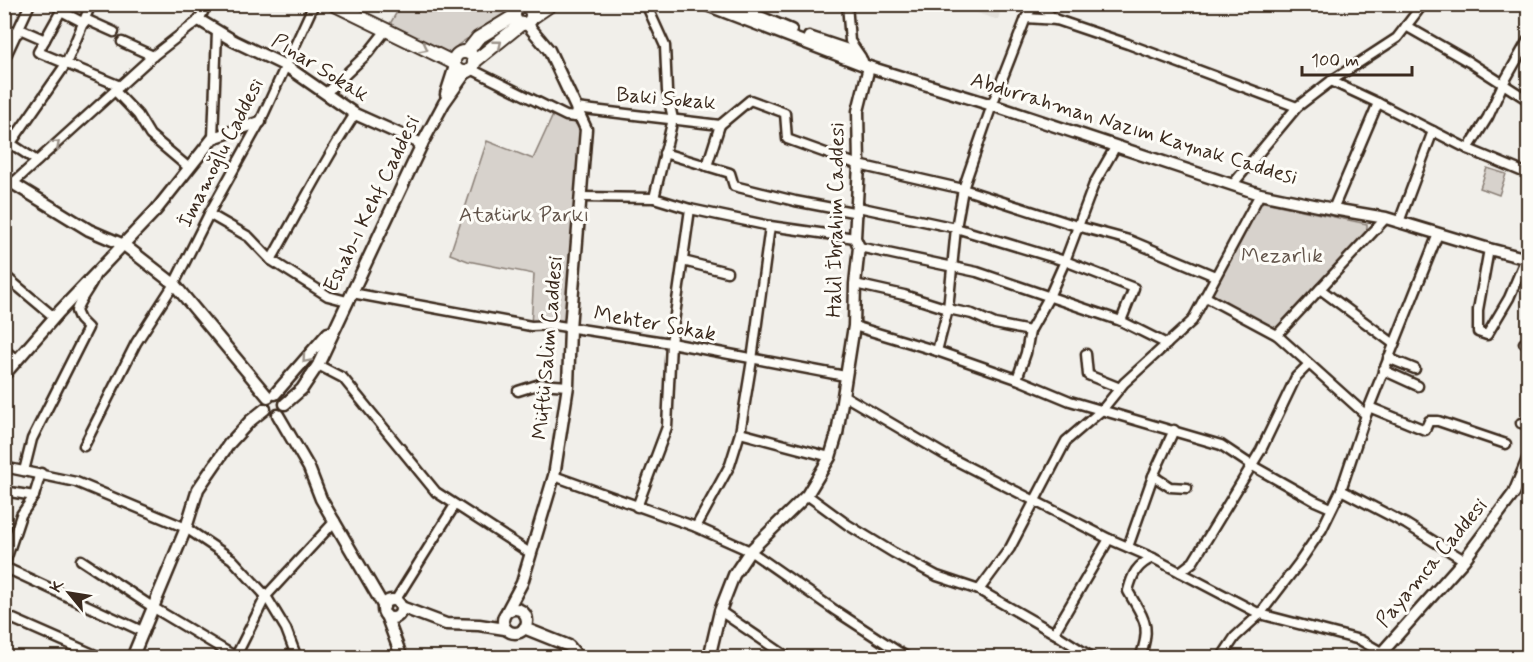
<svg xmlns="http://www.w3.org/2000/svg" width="1533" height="662" viewBox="0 0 1533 662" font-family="Mynerve,sans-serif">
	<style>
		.built { fill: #e3e0da }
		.green { fill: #d7d2cc; stroke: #897e75; stroke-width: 1.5 }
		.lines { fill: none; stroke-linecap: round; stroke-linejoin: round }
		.minor-casing { stroke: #3b2a1e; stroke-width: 13 }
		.tertiary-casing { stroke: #3b2a1e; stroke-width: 15 }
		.secondary-casing { stroke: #3b2a1e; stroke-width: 16 }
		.minor { stroke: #fdfcf7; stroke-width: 8 }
		.tertiary { stroke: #fdfcf7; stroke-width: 10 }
		.secondary { stroke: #fdfcf7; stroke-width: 12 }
		.oneway { stroke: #9c938a }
		.labels { text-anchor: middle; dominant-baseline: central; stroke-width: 6; stroke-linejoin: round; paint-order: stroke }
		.street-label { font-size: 21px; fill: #3b2a1e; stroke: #fdfcf7 }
		.park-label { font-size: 21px; fill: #62544a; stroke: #fdfcf7 }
	</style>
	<rect width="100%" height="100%" fill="#f1efea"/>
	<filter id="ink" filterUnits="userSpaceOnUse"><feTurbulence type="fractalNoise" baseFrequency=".0167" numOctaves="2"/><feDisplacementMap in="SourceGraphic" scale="12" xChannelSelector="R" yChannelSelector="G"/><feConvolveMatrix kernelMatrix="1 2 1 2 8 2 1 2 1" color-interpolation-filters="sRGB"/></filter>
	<g filter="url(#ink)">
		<path class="built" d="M954,5H1002L998,20Z"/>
		<g class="green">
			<path d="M510,4L517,8L514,13L478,38L467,39L458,45L452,55L387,29L401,5Z"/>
			<path d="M554,113L586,129L570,328L531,326L534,274L468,261L450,254L487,141L533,159Z"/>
			<path d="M1487,168L1506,174L1499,195L1480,188Z"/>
			<path d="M1259,201L1367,224V233L1277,335L1206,297Z"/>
		</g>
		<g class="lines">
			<defs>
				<g id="minor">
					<path d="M646,4L665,46L667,91L673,119L654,198"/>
					<path d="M847,4L850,41L861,57"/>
					<path d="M1037,4L1056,20"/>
					<path d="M1026,18L1057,20L1128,44L1297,107"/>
					<path d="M85,19L114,32"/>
					<path d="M84,23L61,11L38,52L120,86"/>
					<path d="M1406,26L1469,62L1528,100"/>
					<path d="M4,29L18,33"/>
					<path d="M20,29L45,40"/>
					<path d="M122,42L153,56"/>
					<path d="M4,60L30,4"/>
					<path d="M471,69L566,116L575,117L576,108L720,125L750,100L785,113L787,139L859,165L963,189L1077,226L1129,240L1215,276"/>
					<path d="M1331,81L1378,103L1468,149L1528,174"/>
					<path d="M115,91L138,115L150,135L189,168"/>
					<path d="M326,93L368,53L387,29"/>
					<path d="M213,138L217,31"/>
					<path d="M4,139L37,161"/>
					<path d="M11,143L66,64L91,4"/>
					<path d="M1468,149L1488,117L1503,84L1528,40"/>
					<path d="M664,153L730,173L734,186L795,201L858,213"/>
					<path d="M707,166L720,125"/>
					<path d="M13,183L153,56L199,20L207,4"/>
					<path d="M1233,184L1297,107L1331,81L1397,38L1423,4"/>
					<path d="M582,197L654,198L690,209L770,226L855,238"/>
					<path d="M858,207L956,228L1065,261L1134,288L1121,321"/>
					<path d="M1333,209L1378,103"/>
					<path d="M209,214L249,237L271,260L328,296L347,301"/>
					<path d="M1399,222L1433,131"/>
					<path d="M859,247L977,272L1121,321L1167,344"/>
					<path d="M1489,249L1478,310V332L1487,335L1509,298L1526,258"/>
					<path d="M271,260C299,211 324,161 355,114"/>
					<path d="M683,261L727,272"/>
					<path d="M4,275L54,317"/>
					<path d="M855,284L904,295L948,309L972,314L995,324L1030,331"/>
					<path d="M1320,289L1394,344"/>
					<path d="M352,293L531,326L554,325L671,343L845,376"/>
					<path d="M1206,297L1277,335L1366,415"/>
					<path d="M854,326L937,351L1017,379L1070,401L1221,445L1251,465L1315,501L1331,508"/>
					<path d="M1277,335L1386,218"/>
					<path d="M1524,343L1528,344"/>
					<path d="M4,350L17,360"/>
					<path d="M937,351L948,309L956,228L963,189L992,105L1026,18L1034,4"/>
					<path d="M1086,354L1088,375L1120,388"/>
					<path d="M1388,358L1415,369"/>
					<path d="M318,365L343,378L436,492L530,553"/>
					<path d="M1383,370L1418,386"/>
					<path d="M1017,379L1026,353L1030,331L1049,297L1065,261L1094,184L1113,151L1114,146"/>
					<path d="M518,391L540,384L568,386"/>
					<path d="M843,395L947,456L1109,539L1153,558L1260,614L1299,563L1322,529L1341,490L1366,415L1438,234"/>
					<path d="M1369,407L1425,430L1429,421H1438L1506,444"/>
					<path d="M1521,423L1528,425"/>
					<path d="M740,433L830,457"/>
					<path d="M84,446L136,343L174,284L209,214L260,122L314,4"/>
					<path d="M4,467L76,482L186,528L232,559L266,596L286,629L297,658"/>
					<path d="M24,471L32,439L88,328L80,320L76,311C80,298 90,289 95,276"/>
					<path d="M554,476L696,527L750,551L836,611L908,658"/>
					<path d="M1153,476L1170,487L1187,488"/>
					<path d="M1341,490L1406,524L1464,560"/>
					<path d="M4,491L34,496"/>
					<path d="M807,495L848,525L894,553L937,576L979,590L1054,633L1109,539"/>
					<path d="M637,507L667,427L671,343L690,209"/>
					<path d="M696,527L730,465L740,433L752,360L770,226"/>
					<path d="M1128,547L1153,476L1174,430"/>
					<path d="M81,560L154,608L236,657"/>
					<path d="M4,566L21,515L34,496L41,473"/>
					<path d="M4,567L144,632"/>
					<path d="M1180,572L1193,562L1261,450L1296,377L1308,365"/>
					<path d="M979,590L1010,548L1066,441L1102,410L1124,383L1192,321L1260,194"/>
					<path d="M395,601L455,505"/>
					<path d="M720,611L789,658"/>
					<path d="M4,615L102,658"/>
					<path d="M1054,633L1093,658"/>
					<path d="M235,658L266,596L335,521"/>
					<path d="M1140,658C1152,624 1144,620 1128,591C1132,575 1137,564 1153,558"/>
					<path d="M1221,658L1235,637L1260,614L1360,640L1381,652"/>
				</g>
				<g id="tertiary">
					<path d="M704,4L869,67L992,105L1260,194L1333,209L1386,218L1489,249L1528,259"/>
					<path d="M729,4L791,30"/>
					<path d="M199,20L234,41L286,66L355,114L422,144"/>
					<path d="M809,37L848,50L862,61"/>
					<path d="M446,94L455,66"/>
					<path d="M4,178L89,230L124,245L174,284L268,397"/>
					<path d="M4,375L59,312L156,210L213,138L260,122"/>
					<path d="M275,394L328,333"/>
					<path d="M285,404L302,389L318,365L422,144L444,103L466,72"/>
					<path d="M278,415L309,468L321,499L384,607"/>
					<circle cx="392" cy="609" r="9"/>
					<path d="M401,607L446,624L479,625L505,629"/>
					<circle cx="515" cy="621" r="12"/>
					<path d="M507,611L522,583L554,476L568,386L570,328L586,129L549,50L527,24"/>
					<path d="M386,615L402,658"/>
					<path d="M524,628L569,646L579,658"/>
					<path d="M132,658L186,528L198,489L229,444L250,421L265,409"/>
					<path d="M709,658L720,611L734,575L750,551L807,495L830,457L837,434L854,326L855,284L859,247L855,238L859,165L858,111L869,67"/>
					<path d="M1377,658L1464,560L1514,493L1528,459"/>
				</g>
				<g id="secondary">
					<path d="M333,4L454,63"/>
					<circle cx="523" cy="15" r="9"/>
					<path d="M533,17L552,4"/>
					<path d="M467,52L478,38L514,16"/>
					<circle cx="464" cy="62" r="10"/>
					<path d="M474,62L521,24"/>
				</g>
			</defs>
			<use href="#minor" class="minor-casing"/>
			<use href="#tertiary" class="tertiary-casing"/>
			<use href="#secondary" class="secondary-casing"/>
			<use href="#minor" class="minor"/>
			<use href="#tertiary" class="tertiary"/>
			<use href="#secondary" class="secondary"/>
		</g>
		<defs><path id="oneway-chevron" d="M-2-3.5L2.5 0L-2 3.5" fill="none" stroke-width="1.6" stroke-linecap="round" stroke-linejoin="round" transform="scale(1.5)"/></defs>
		<g class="oneway">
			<use href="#oneway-chevron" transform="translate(498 44) rotate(-39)"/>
			<use href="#oneway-chevron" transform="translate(424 48) rotate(27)"/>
			<use href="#oneway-chevron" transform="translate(56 144) rotate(-42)"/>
			<use href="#oneway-chevron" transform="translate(306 359) rotate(131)"/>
		</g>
	</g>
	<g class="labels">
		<g class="street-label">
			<text transform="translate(320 68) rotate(32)">Pınar Sokak</text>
			<text transform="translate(666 99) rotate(5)">Baki Sokak</text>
			<text transform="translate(1134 129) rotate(17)">Abdurrahman Nazım Kaynak Caddesi</text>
			<text transform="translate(221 153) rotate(-63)">İmamoğlu Caddesi</text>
			<text transform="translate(372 204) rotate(-64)">Eshab-ı Kehf Caddesi</text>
			<text transform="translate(836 220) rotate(-89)">Halil İbrahim Caddesi</text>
			<text transform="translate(655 324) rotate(10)">Mehter Sokak</text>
			<text transform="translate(548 348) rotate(-85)">Müftü Salim Caddesi</text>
			<text transform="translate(1432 563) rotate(-50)">Payamca Caddesi</text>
		</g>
		<g class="park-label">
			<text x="524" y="215">Atatürk Parkı</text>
			<text x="1282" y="256">Mezarlık</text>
		</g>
	</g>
	<rect width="1533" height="662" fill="none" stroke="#fdfcf7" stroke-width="24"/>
	<rect x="12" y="12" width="1509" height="638" fill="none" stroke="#3b2a1e" stroke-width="2" filter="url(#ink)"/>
	<g transform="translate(69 593) rotate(300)" stroke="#fdfcf7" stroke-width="4.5" paint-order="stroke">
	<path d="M0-4.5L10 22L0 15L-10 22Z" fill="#3b2a1e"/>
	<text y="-9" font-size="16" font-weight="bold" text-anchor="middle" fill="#3b2a1e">K</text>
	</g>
	<path d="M1302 66v9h110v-9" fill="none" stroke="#3b2a1e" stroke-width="3"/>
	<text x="1311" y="66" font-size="18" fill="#3b2a1e" stroke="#fdfcf7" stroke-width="4.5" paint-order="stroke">100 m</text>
</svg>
